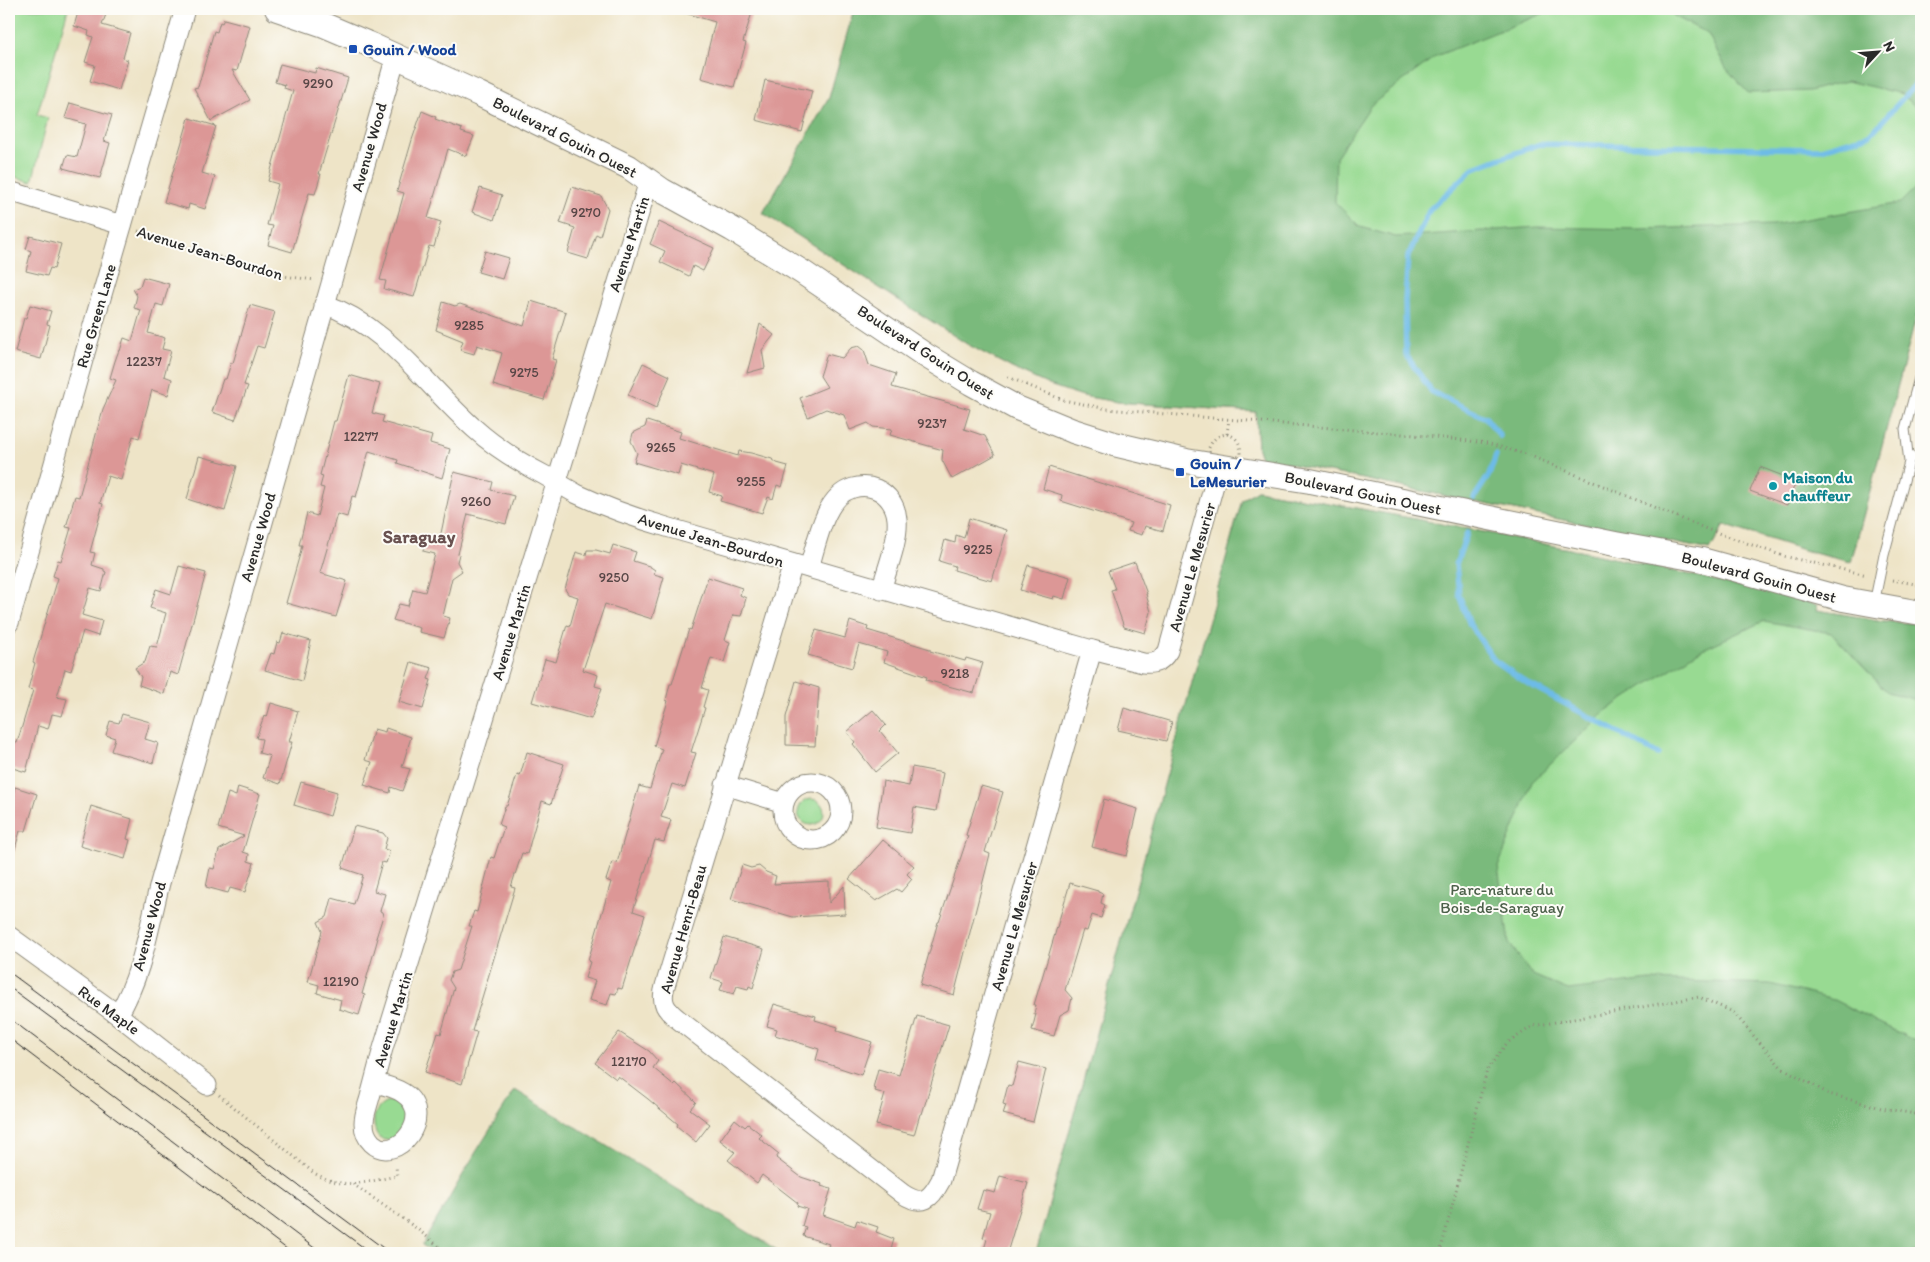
<svg xmlns="http://www.w3.org/2000/svg" width="1930" height="1262" viewBox="0 0 1930 1262" font-family="Itim,sans-serif">
	<style>
		.green { fill: #98da92; stroke: #62825e }
		.forest { fill: #7aba7c; stroke: #527254 }
		.lines { fill: none; stroke-linecap: round; stroke-linejoin: round }
		.stream { stroke: #6dbbe7; stroke-width: 5.5 }
		.building { fill: #dc9796 }
		.service-casing { stroke: #8c8879; stroke-width: 11 }
		.minor-casing { stroke: #8c8879; stroke-width: 21 }
		.tertiary-casing { stroke: #8c8879; stroke-width: 26 }
		.path { stroke: #8c8879; stroke-width: 3; stroke-dasharray: 1 4; stroke-linecap: butt }
		.service { stroke: #fff; stroke-width: 9 }
		.minor { stroke: #fff; stroke-width: 19 }
		.tertiary { stroke: #fff; stroke-width: 24 }
		.tram { stroke: #2b2b2b; stroke-width: 1 }
		.transit-dot { fill: #1a4fb4; stroke: #fdfcf7; stroke-width: 2 }
		.culture-dot { fill: #0f9aa8; stroke: #fdfcf7; stroke-width: 2 }
		.labels { text-anchor: middle; dominant-baseline: central; stroke-width: 4; stroke-linejoin: round; paint-order: stroke }
		.number-label { font-size: 14px; fill: #574646 }
		.transit-label { font-size: 16px; font-weight: bold; fill: #164399; stroke: #fdfcf7; text-anchor: start }
		.street-label { font-size: 16px; fill: #2b2b2b; stroke: #fdfcf7 }
		.culture-label { font-size: 16px; font-weight: bold; fill: #0d838f; stroke: #fdfcf7; text-anchor: start }
		.park-label { font-size: 16px; fill: #4c604a; stroke: #fdfcf7 }
		.neighbourhood-label { font-size: 18px; font-weight: bold; fill: #695150; stroke: #fdfcf7 }
	</style>
	<rect width="100%" height="100%" fill="#fdfcf7"/>
	<filter id="ink" filterUnits="userSpaceOnUse"><feTurbulence type="fractalNoise" baseFrequency=".02" numOctaves="2"/><feDisplacementMap in="SourceGraphic" scale="10" xChannelSelector="R" yChannelSelector="G"/><feConvolveMatrix kernelMatrix="1 2 1 2 8 2 1 2 1" color-interpolation-filters="sRGB"/></filter>
	<filter id="wash" filterUnits="userSpaceOnUse"><feTurbulence type="fractalNoise" baseFrequency=".0096" numOctaves="4" result="noise"/><feDisplacementMap in="SourceGraphic" scale="20" xChannelSelector="R" yChannelSelector="G"/><feGaussianBlur stdDeviation="1.12" result="paint"/><feColorMatrix in="noise" values="0 0 0 0 0 0 0 0 0 0 0 0 0 0 0 0 0 1.4 0 .05"/><feComposite in="paint" operator="in"/></filter>
	<g filter="url(#wash)">
		<rect width="100%" height="100%" fill="#eee4c7"/>
		<g class="green">
			<path d="M9,9H68L37,115L48,118L32,182L9,175Z"/>
			<path d="M854,9H1921V298L1851,562L1810,552L1724,525L1710,550L1261,458L1258,449L1256,412L1117,402L1083,396L1049,385L1012,368L967,344L763,213L829,98Z"/>
			<path d="M1257,490C1444,524 1632,558 1817,605V610L1883,621L1921,624V1253H1036L1242,500Z"/>
			<circle cx="811" cy="812" r="13"/>
			<path d="M393,1101L402,1105C411,1118 405,1139 386,1140C375,1140 372,1122 375,1114C379,1106 384,1102 393,1101Z"/>
		</g>
		<g class="forest">
			<path d="M854,9H1614L1552,10L1436,56L1371,105L1336,157L1335,202L1360,227L1396,237L1538,227L1638,229L1772,225L1900,203L1921,182V298L1851,562L1810,552L1724,525L1710,550L1261,458L1258,449L1256,412L1117,402L1083,396L1049,385L1012,368L967,344L763,213L829,98Z"/>
			<path d="M1661,9H1921V112L1902,94L1847,81L1809,91L1748,93L1726,68L1708,34Z"/>
			<path d="M1257,490C1444,524 1632,558 1817,605V610L1883,621L1921,624V701L1887,692L1831,633L1764,621L1699,651L1607,710L1532,782L1498,867L1509,943L1533,975L1568,990L1650,980L1770,984L1834,1000L1921,1044V1253H1036L1242,500Z"/>
			<path d="M515,1090L782,1253H434L422,1245L476,1152Z"/>
		</g>
		<g class="lines">
			<g class="stream">
				<path d="M1500,436L1486,418L1432,392L1406,355L1405,300L1408,256L1430,209L1474,168L1540,144L1821,149L1870,135L1921,78"/>
				<path d="M1474,498L1489,475L1496,455"/>
				<path d="M1467,533L1456,564L1459,595L1470,625L1494,660L1527,683L1658,754"/>
			</g>
		</g>
		<g id="blocks">
			<g class="building">
				<path d="M79,9H108L102,25L130,33L123,58L128,60L119,90L90,81L95,65L85,62L93,37L88,35L89,31L74,26Z"/>
				<path d="M683,9H753L743,42L746,43L734,87L701,78L715,22L682,12Z"/>
				<path d="M224,19L250,26L237,71L232,70L250,100L211,121L194,88L198,87L214,31L217,32L220,22L222,23Z"/>
				<path d="M280,64L315,73L316,68L348,78L319,174H321L315,194L309,193L292,252L268,245L273,226L267,225L278,184L268,181L293,91L284,88L285,85L275,82Z"/>
				<path d="M765,80L812,91L802,132L756,120Z"/>
				<path d="M70,103L112,115L104,141L110,143L100,178L63,168L67,155L77,157L86,124L65,118Z"/>
				<path d="M422,111L436,117L435,119L462,129L461,132L474,136L466,156L448,149L428,218L441,222L434,247L429,246L414,297L384,289L386,281L380,280L404,193L397,191L412,140Z"/>
				<path d="M189,118L216,126L202,173L215,177L205,209L189,204L188,209L164,202Z"/>
				<path d="M572,187L601,196L608,209L600,236L596,234L588,259L568,253L575,228L560,223Z"/>
				<path d="M480,188L502,195L494,220L472,212Z"/>
				<path d="M659,222L714,248L703,271L693,266L689,276L660,262L665,251L650,244Z"/>
				<path d="M30,236L61,244L54,269L50,268L47,276L26,271L31,251L26,249Z"/>
				<path d="M485,251L509,258L502,279L478,272Z"/>
				<path d="M143,277L169,284L163,306L156,304L148,333L165,338L162,349L171,351L164,376L172,379L168,395L152,390L139,438L133,436L121,480L108,476L100,503L103,504L90,552L95,553L92,565L104,569V571L106,572L101,591L90,588L82,615L102,621L98,636L83,631L71,671L65,669L57,697L67,699L62,716L52,714L48,729L38,726L26,772L9,767V741L17,743L33,690L28,689L35,663L33,662L36,652L58,578L53,576L58,560L61,561L71,528L66,527L75,496L79,497L103,409L116,380L110,378L115,361L119,350L120,351L124,338L132,341L141,310L134,308L137,296L133,289L140,286Z"/>
				<path d="M531,301L566,312L552,359L556,360L544,400L493,385L502,353L477,345L474,354L460,350L463,341L436,330L443,302L455,306L460,304L524,326Z"/>
				<path d="M30,305L51,311L47,324L50,325L41,359L15,352L24,318H26Z"/>
				<path d="M250,305L275,312L264,348L257,346L244,385L248,386L235,420L212,412L223,379H226L231,363H233Z"/>
				<path d="M760,324L774,335L762,350L765,368L747,373Z"/>
				<path d="M859,346L864,350L869,365L896,374L892,387L970,409L964,429L985,436L995,455L952,479L942,460L943,450L890,435L892,429L873,427L868,423L850,430L844,415L826,409L808,417L800,398L827,387L820,376L827,354L842,358L851,348Z"/>
				<path d="M643,363L670,376L656,408L628,395Z"/>
				<path d="M349,375L380,384L372,413L384,416L382,422L432,436L430,443L450,449L442,478L397,463L398,460L369,451L356,497L352,496L347,517L337,514L320,573L347,581L336,617L286,603L300,554L302,545H299L307,513L317,516L324,488L320,487L323,476L320,475L334,421H336Z"/>
				<path d="M647,421L681,432L679,438L738,456L739,451L751,453L772,459L777,463L788,466L782,487L777,485L773,499L768,497L762,513L720,501L722,496L709,492L714,475L681,465L678,475L634,462L637,453L631,441L633,433L645,427Z"/>
				<path d="M199,456L237,466L225,511L187,499Z"/>
				<path d="M1049,467L1170,505L1163,531L1145,526L1142,535L1128,531L1131,523L1061,501L1062,495L1043,489Z"/>
				<path d="M1760,467L1796,481L1787,505L1750,491Z"/>
				<path d="M454,472L493,482L491,490L514,496L506,524L468,514L458,554H459L457,562L462,571L452,578L443,616L450,618L444,638L419,632L420,628L393,620L399,604L408,606L413,589L425,592L435,554L423,551L426,535L440,538Z"/>
				<path d="M969,518L1007,530L992,581L954,570L955,566L939,561L945,540L955,543L956,535L964,538Z"/>
				<path d="M613,545L636,552L633,561L649,566L655,570L654,574L664,577L652,619L605,604L583,670L598,675L595,686L602,688L591,719L532,702L545,659L556,662L567,625L570,626L578,597L568,594L565,589L576,552L586,555L587,550H596L610,554Z"/>
				<path d="M1135,562L1147,594H1146L1151,612L1145,633L1124,627L1111,590L1115,589L1108,571Z"/>
				<path d="M1028,565L1070,577L1064,599L1054,596L1053,599L1020,590Z"/>
				<path d="M179,566L206,573L178,675L170,672L164,694L139,685L141,677L135,668L145,662L150,646L157,647L166,613L150,608L156,589L171,594Z"/>
				<path d="M708,577L742,588L740,595L746,598L741,616L733,615L725,640L730,642L724,662L711,658L702,688L708,690L703,707L705,708L691,752L696,753L685,788L672,784L661,817L671,820L664,842L655,840L633,911L645,915L622,989L618,988L616,994L611,993L607,1005L589,1000L595,981L585,978L590,962L588,961L611,882L606,880L612,862L617,863L639,786L650,789L662,749L654,746L668,701L666,700L670,684H672L689,629L691,630Z"/>
				<path d="M850,621L868,627L867,630L930,649V651L965,661L966,658L983,663L974,693L926,680L927,677L884,662L887,652L859,644L852,668L808,655L816,630L845,638Z"/>
				<path d="M283,633L311,641L302,681L265,670L271,653L274,654L277,642L280,643Z"/>
				<path d="M411,662L432,668L428,679L431,680L423,709L399,702Z"/>
				<path d="M796,681L819,688L815,746L786,745V717Z"/>
				<path d="M271,703L298,711L289,742H292L280,784L263,778L270,756L259,753L262,739L256,738L264,716L267,717Z"/>
				<path d="M1124,708L1172,722L1166,741L1118,730Z"/>
				<path d="M873,710L886,725L880,731L898,753L875,772L853,744L855,742L847,732Z"/>
				<path d="M122,714L150,722L145,739L158,743L153,763L111,751L115,738L106,735L110,721L119,723Z"/>
				<path d="M386,728L411,737L402,767L410,769L402,791L391,787L390,793L364,785L372,762L365,760L374,729L385,732Z"/>
				<path d="M527,752L564,764L551,804L542,801L527,854L522,853L511,887L515,888L472,1031L477,1032L462,1084L425,1072L438,1033L441,1034L454,988L449,980L452,972L458,970L472,926H469L474,911L477,912L491,857L494,858L504,827L499,825L505,806H507L517,775L520,776Z"/>
				<path d="M912,767L943,773L936,811L914,807L910,833L876,827L883,781L909,786Z"/>
				<path d="M301,782L337,792L330,816L294,805Z"/>
				<path d="M981,786L1003,792L985,852L990,854L954,995L920,985L938,922H939L968,836L966,835Z"/>
				<path d="M15,787L37,794L26,831H20L13,856L9,855V810Z"/>
				<path d="M238,787L260,794L243,852L249,854L248,861L254,863L245,892L230,888L228,893L206,887L210,868L214,869L219,850L244,836L218,828L228,793L236,796Z"/>
				<path d="M1104,799L1138,809L1127,856L1092,847Z"/>
				<path d="M91,806L132,819L127,839L130,840L125,859L80,846Z"/>
				<path d="M354,826L383,833L387,838L384,849L390,851L386,863L382,862L374,891L385,894L380,911L382,912L383,916L376,938H378L362,994L365,995L359,1015L339,1009L341,1000L317,993L319,985L308,982L322,931L318,922L327,917L332,898L354,904L363,875L342,868Z"/>
				<path d="M883,840L914,866L907,874L912,879L901,892L897,889L876,901L849,879Z"/>
				<path d="M742,865L751,868L759,866L766,872L776,876L774,884L829,881V903L844,886L845,914L793,917L731,899Z"/>
				<path d="M1070,883L1098,891V892L1103,894L1101,903L1105,905L1101,918L1092,915L1087,931L1083,930L1065,990L1072,998L1069,1010L1060,1015L1054,1036L1032,1030L1036,1014H1034L1036,1005H1034Z"/>
				<path d="M724,937L764,949L753,988L749,986L748,989L737,986L734,994L720,990L723,982L711,978Z"/>
				<path d="M774,1004L816,1016L815,1020L838,1027L837,1031L872,1042L861,1075L816,1060L819,1049L775,1035L777,1029L767,1026Z"/>
				<path d="M917,1016L949,1025L922,1114H920L914,1135L876,1125L885,1094L875,1091L876,1089L873,1088L878,1069L899,1075Z"/>
				<path d="M619,1032L649,1051L658,1061L653,1068L674,1085L676,1083L696,1102L690,1109L710,1124L696,1142L677,1126L678,1124L648,1099L618,1076L616,1079L595,1063Z"/>
				<path d="M1019,1062L1046,1069L1033,1122L1003,1114L1006,1105L1003,1104L1008,1085L1012,1086Z"/>
				<path d="M735,1119L745,1127L748,1124L762,1135L759,1138L779,1154L776,1158L801,1177L822,1184L821,1186L831,1189L823,1215L855,1226L857,1220L878,1227L876,1232L894,1239L890,1253H849L828,1246L829,1244L803,1236L806,1227L802,1226L807,1209L797,1206L798,1203L762,1175L757,1183L728,1160L735,1152L720,1140Z"/>
				<path d="M1000,1176L1028,1183L1007,1253H983L987,1239L983,1238L990,1212L977,1209L983,1190L995,1193Z"/>
			</g>
		</g>
	</g>
	<g filter="url(#ink)">
		<use href="#blocks" fill-opacity="0" stroke="#8c8879" stroke-width="1"/>
		<g class="lines">
			<defs>
				<g id="service">
					<path d="M1909,456L1921,459"/>
					<path d="M1874,604L1884,555L1909,462L1905,429L1921,371"/>
				</g>
				<g id="minor">
					<path d="M9,191L122,225"/>
					<path d="M324,304C387,325 427,387 475,429C496,448 519,462 544,475C555,481 566,488 577,494C607,508 638,519 670,528L1092,650L1143,663C1155,664 1161,662 1168,651L1219,467"/>
					<path d="M793,564L665,986C660,1003 666,1010 679,1020L903,1194C923,1207 931,1199 941,1180L1092,650"/>
					<path d="M809,568C817,543 824,496 853,488C860,486 869,486 876,489C888,494 896,506 897,519C899,540 887,569 881,590"/>
					<path d="M9,623L85,353L185,9"/>
					<circle cx="812" cy="811" r="29"/>
					<path d="M725,785L784,803"/>
					<path d="M9,936L118,1015L207,1085"/>
					<path d="M118,1015C142,976 149,927 160,883L396,56"/>
					<path d="M374,1083C383,1085 394,1087 403,1093C437,1115 396,1166 372,1143C367,1138 364,1131 364,1123C364,1114 368,1105 370,1097C375,1079 379,1062 384,1045L649,181"/>
				</g>
				<path id="tertiary" d="M277,9L324,25L371,45L479,94L629,167L663,191L732,229L802,272L925,355L971,383L1017,408L1073,431L1114,444L1186,461L1310,481L1615,544L1702,560L1843,599L1921,613"/>
			</defs>
			<use href="#service" class="service-casing"/>
			<use href="#minor" class="minor-casing"/>
			<use href="#tertiary" class="tertiary-casing"/>
			<g class="path">
				<path d="M138,231L266,272L283,276L315,280"/>
				<path d="M1008,377L1063,400L1107,409L1426,436L1487,443L1531,456L1704,528L1783,556L1867,575"/>
				<path d="M1227,434C1238,437 1241,445 1241,455L1219,467L1208,450C1212,440 1217,435 1227,434Z"/>
				<path d="M1227,434L1229,419"/>
				<path d="M1892,580L1921,585"/>
				<path d="M219,1095L314,1173C346,1191 363,1182 397,1176L396,1166"/>
				<path d="M353,1184L416,1228L447,1253"/>
				<path d="M1440,1253L1487,1070L1507,1043L1533,1026L1699,997L1733,1012L1781,1067L1829,1094L1881,1108L1921,1115"/>
			</g>
			<use href="#service" class="service"/>
			<use href="#minor" class="minor"/>
			<use href="#tertiary" class="tertiary"/>
			<g class="tram">
				<path d="M9,972L390,1253"/>
				<path d="M9,987L371,1253"/>
				<path d="M9,1018L321,1253"/>
				<path d="M9,1038L292,1253"/>
			</g>
		</g>
	</g>
	<g class="transit-dot">
		<rect x="348" y="44" width="10" height="10" rx="2.5"/>
		<rect x="1175" y="467" width="10" height="10" rx="2.5"/>
	</g>
	<circle class="culture-dot" cx="1773" cy="486" r="5"/>
	<g class="labels">
		<g class="number-label">
			<text x="318" y="83">9290</text>
			<text x="586" y="212">9270</text>
			<text x="469" y="325">9285</text>
			<text x="144" y="361">12237</text>
			<text x="524" y="372">9275</text>
			<text x="932" y="423">9237</text>
			<text x="361" y="436">12277</text>
			<text x="661" y="447">9265</text>
			<text x="751" y="481">9255</text>
			<text x="476" y="501">9260</text>
			<text x="978" y="549">9225</text>
			<text x="614" y="577">9250</text>
			<text x="955" y="673">9218</text>
			<text x="341" y="981">12190</text>
			<text x="629" y="1061">12170</text>
		</g>
		<g class="transit-label">
			<text x="363" y="49">Gouin / Wood</text>
			<text x="1190" y="463">Gouin /<tspan x="1190" dy="18">LeMesurier</tspan></text>
		</g>
		<g class="street-label">
			<text transform="translate(565 137) rotate(27)">Boulevard Gouin Ouest</text>
			<text transform="translate(369 147) rotate(-74)">Avenue Wood</text>
			<text transform="translate(629 244) rotate(-72)">Avenue Martin</text>
			<text transform="translate(210 253) rotate(17)">Avenue Jean-Bourdon</text>
			<text transform="translate(96 316) rotate(-74)">Rue Green Lane</text>
			<text transform="translate(926 352) rotate(33)">Boulevard Gouin Ouest</text>
			<text transform="translate(1363 493) rotate(12)">Boulevard Gouin Ouest</text>
			<text transform="translate(258 537) rotate(-74)">Avenue Wood</text>
			<text transform="translate(711 540) rotate(17)">Avenue Jean-Bourdon</text>
			<text transform="translate(1192 567) rotate(-74)">Avenue Le Mesurier</text>
			<text transform="translate(1759 577) rotate(15)">Boulevard Gouin Ouest</text>
			<text transform="translate(511 632) rotate(-73)">Avenue Martin</text>
			<text transform="translate(149 926) rotate(-75)">Avenue Wood</text>
			<text transform="translate(1014 926) rotate(-74)">Avenue Le Mesurier</text>
			<text transform="translate(683 929) rotate(-74)">Avenue Henri-Beau</text>
			<text transform="translate(109 1010) rotate(36)">Rue Maple</text>
			<text transform="translate(393 1019) rotate(-73)">Avenue Martin</text>
		</g>
		<g class="culture-label">
			<text x="1783" y="477">Maison du<tspan x="1783" dy="18">chauffeur</tspan></text>
		</g>
		<g class="park-label">
			<text x="1502" y="889">Parc-nature du<tspan x="1502" dy="18">Bois-de-Saraguay</tspan></text>
		</g>
		<g class="neighbourhood-label">
			<text x="419" y="537">Saraguay</text>
		</g>
	</g>
	<rect width="1930" height="1262" fill="none" stroke="#fdfcf7" stroke-width="30"/>
	<g transform="translate(1878 52) rotate(64)" stroke="#fdfcf7" stroke-width="4" paint-order="stroke">
	<path d="M0-4L9 19L0 12L-9 19Z" fill="#2b2b2b"/>
	<text y="-8" font-size="14" font-weight="bold" text-anchor="middle" fill="#2b2b2b">N</text>
	</g>
</svg>
